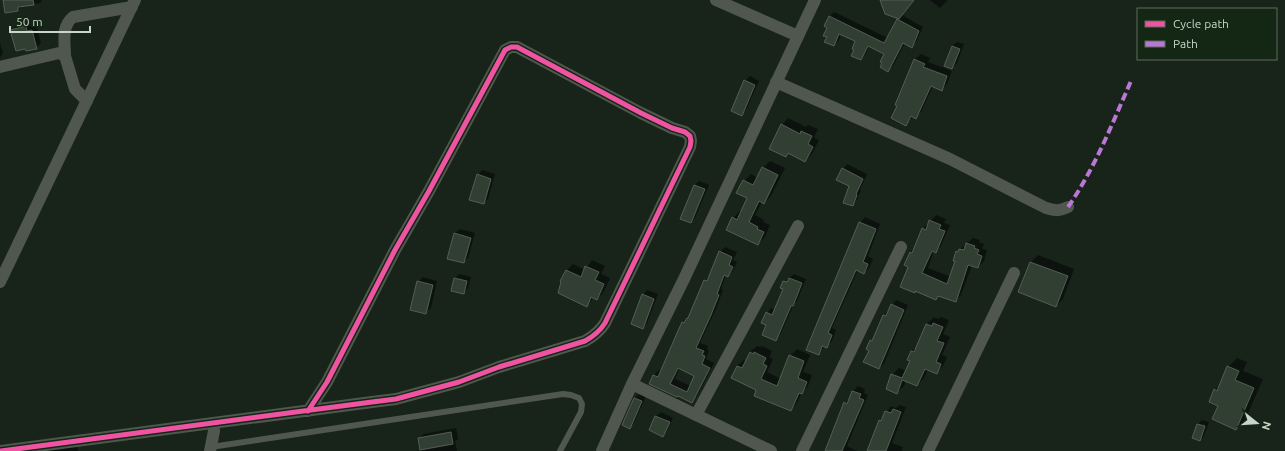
<svg xmlns="http://www.w3.org/2000/svg" width="1285" height="451" viewBox="0 0 1285 451" font-family="Ubuntu,sans-serif">
	<style>
		.shadow { fill: #0007; fill-rule: evenodd }
		.building { fill: #313e32; stroke: #545e54; fill-rule: evenodd }
		.lines { fill: none; stroke-linecap: round; stroke-linejoin: round }
		.lane { stroke: #4f574f; stroke-width: 6 }
		.street { stroke: #4f574f; stroke-width: 12 }
		.quiet { stroke: #ba77d6; stroke-width: 4; stroke-dasharray: 8 4; stroke-linecap: butt }
		.cycleway-casing { stroke: #142715; stroke-width: 8 }
		.cycleway { stroke: #f153a3; stroke-width: 5 }
	</style>
	<rect width="100%" height="100%" fill="#182319"/>
	<g class="shadow">
		<path d="M4,0H42L40,3L22,6L18,10Z"/>
		<path d="M883,0H914L902,15L923,27L916,42L912,46L905,43L893,66L888,70L886,54L870,46L865,55L861,59L855,50L857,41L841,34L839,40L834,45L828,37L829,17L834,12L888,38L899,18Z"/>
		<path d="M930,0H948L940,8Z"/>
		<path d="M30,22L31,27L36,26L41,43L36,48L26,47L11,30L16,26Z"/>
		<path d="M957,42L964,44L957,63L952,68V46Z"/>
		<path d="M0,43L3,53L0,58Z"/>
		<path d="M921,54L930,58L928,62L952,71L947,84L942,89L933,86L921,112L915,117L913,116L906,125L898,105L896,104L915,59Z"/>
		<path d="M750,76L759,81L746,110L742,115L745,81Z"/>
		<path d="M788,118L806,127L808,125L818,129L814,138L819,140L812,154L805,161L789,153L785,156L782,125Z"/>
		<path d="M770,161L785,168L771,196L764,203L762,202L755,215L764,220L763,222L770,225L765,237L758,244L733,218L740,211L742,212L748,198L744,181L751,174L758,178L763,168Z"/>
		<path d="M847,164L867,174L860,190H861L857,200L853,205L850,185L843,169Z"/>
		<path d="M482,170L495,174L488,199L483,203L478,175Z"/>
		<path d="M699,181L709,185L695,218L691,222L681,218L695,185Z"/>
		<path d="M936,215L946,219L944,223L950,225L941,246L936,252L934,251L928,268L951,277L956,261L957,252L973,238L980,240L979,242L984,244L982,249L987,250L984,261L978,267L972,265L961,295L956,301L940,295L936,299L910,267V252L916,247L923,229Z"/>
		<path d="M865,217L880,224L868,256L873,259L869,268L864,273L858,270L832,328L836,330L832,341L827,347L825,346L818,354L860,223Z"/>
		<path d="M460,229L475,233L468,258L463,262L455,233Z"/>
		<path d="M725,247L737,252L733,260L737,262L733,271L728,276L726,275L721,289L723,290L716,309L700,343L708,346L707,350L709,351L706,359L714,363L697,396L692,401L650,383L654,375L659,370L662,371L683,323L690,316L705,281L710,275L720,252ZM680,367L696,375L691,386L675,379Z"/>
		<path d="M1038,255L1074,269L1063,299L1056,306L1019,292L1031,262Z"/>
		<path d="M592,260L605,266L601,274L610,278L603,293L597,299L594,297L587,305L562,281L567,270L573,264L585,270Z"/>
		<path d="M459,274L471,277L468,288L464,293L455,278Z"/>
		<path d="M794,274L806,279L797,301L794,304L780,335L775,340L768,324L767,313L771,308L775,310L784,289V282Z"/>
		<path d="M423,277L437,281L431,308L426,312L418,282Z"/>
		<path d="M647,290L658,294L647,323L643,328V295Z"/>
		<path d="M896,300L908,305L884,364L879,368L870,350L871,341L875,337L884,316Z"/>
		<path d="M934,317L938,319L941,317L949,320L943,334L950,337L942,355L947,357L943,366L936,373L928,369L924,378L917,385L906,380L904,386L897,392L892,375L899,368L907,371L911,360L912,351L919,345L927,324Z"/>
		<path d="M757,346L760,347L762,346L772,351L769,357L773,359L767,372L781,379L790,356L797,349L810,355L803,372L812,375L808,386L802,392L797,403L791,410L757,390L737,366L744,360L746,361L750,352Z"/>
		<path d="M1237,358L1247,362L1243,371L1263,379L1245,420L1236,429L1215,390L1220,385L1228,367Z"/>
		<path d="M858,386L865,389L864,393L868,395L847,446L857,451H828L845,403L850,398L853,391Z"/>
		<path d="M640,394L646,396L634,423L630,428L623,425L635,398Z"/>
		<path d="M899,405L906,407L892,443L903,447L902,451H868L880,421L891,406L896,408Z"/>
		<path d="M661,412L673,418L667,431L663,436L650,430L656,416Z"/>
		<path d="M1202,420L1209,422L1204,436L1200,440L1193,438L1198,424Z"/>
		<path d="M456,428L458,439L455,441L457,451H421L419,438L424,434Z"/>
		<path d="M76,442L78,451H7Z"/>
	</g>
	<g class="building">
		<path d="M3,0H33L34,5L18,7V11L5,13Z"/>
		<path d="M880,0H914L899,19L885,14Z"/>
		<path d="M829,16L884,43L897,19L919,31L912,48L903,43L888,72L880,67L882,63L880,62L884,54L868,46L861,60L851,56L854,50L852,49L855,41L839,34L834,46L824,42L827,37L823,36L827,28L824,26Z"/>
		<path d="M26,26L27,31L32,30L37,49L26,51L25,49L16,51L10,30Z"/>
		<path d="M952,46L960,49L952,69L944,66Z"/>
		<path d="M914,59L925,64L923,67L947,76L942,91L931,86L916,119L911,116L906,126L891,118L897,106L895,105Z"/>
		<path d="M744,80L755,85L742,116L731,111Z"/>
		<path d="M781,124L800,134L801,131L812,136L808,144L813,147L805,162L788,153L786,157L769,149Z"/>
		<path d="M762,167L778,175L764,204L759,201L749,222L758,227L757,229L764,232L758,245L726,230L732,217L737,220L747,198L736,193L743,180L753,185Z"/>
		<path d="M842,168L863,179L856,194L857,195L853,206L843,203L849,186L836,180Z"/>
		<path d="M477,174L491,179L484,204L469,200Z"/>
		<path d="M694,185L705,189L691,223L680,219Z"/>
		<path d="M929,220L941,225L939,229L945,231L936,253L932,251L922,273L947,284L955,261H953L956,251L958,252L959,249L964,250L966,243L975,246L974,248L979,250L977,254L982,256L978,268L968,265L956,302L938,296L936,300L915,291V293L900,287L908,267L904,265L910,252L912,253L922,228L926,230Z"/>
		<path d="M859,222L876,229L863,262L868,264L864,274L856,270L828,333L832,335L827,348L822,346L819,355L806,350Z"/>
		<path d="M454,233L471,238L464,263L447,259Z"/>
		<path d="M719,251L732,257L729,265L733,267L728,277L724,275L717,294L719,295L711,315L696,348L704,351L702,355L705,356L702,364L710,368L692,403L678,396L677,397L649,384L653,375L658,377L677,333L682,322L684,323L687,318H688L704,280L707,281ZM678,368L694,376L687,392L670,384Z"/>
		<path d="M1030,262L1068,276L1056,307L1018,292Z"/>
		<path d="M585,266L599,272L595,280L604,284L597,300L591,297L587,307L558,293L561,282L560,281L566,270L581,277Z"/>
		<path d="M454,278L467,281L464,294L451,291Z"/>
		<path d="M789,278L802,283L793,306H791L776,341L762,335L766,325L761,323L766,312L772,315L783,289L780,288L783,281L787,282Z"/>
		<path d="M417,281L433,285L426,314L410,310Z"/>
		<path d="M642,294L654,299L643,329L631,324Z"/>
		<path d="M891,304L904,310L879,369L863,362L869,351L866,349L870,340L872,341L883,315L886,316Z"/>
		<path d="M933,323L943,327L937,341L944,343L936,362L941,364L937,374L925,369L917,386L902,380L897,394L886,389L891,374L902,378L910,361L907,360L911,351L914,352L926,324L932,326Z"/>
		<path d="M750,352L753,354L754,352L766,358L763,364L767,366L761,379L777,386L789,355L804,361L798,378L807,382L802,394L799,393L791,411L754,396L756,390L731,378L737,366L742,368Z"/>
		<path d="M1227,366L1239,371L1235,380L1254,388L1236,430L1212,419L1218,406L1209,402L1214,389L1217,391Z"/>
		<path d="M852,391L861,394L859,398L864,400L842,451H825L844,402L847,404Z"/>
		<path d="M634,398L642,401L630,429L622,425Z"/>
		<path d="M893,409L901,412L886,451H867L879,420L881,421L885,411L891,413Z"/>
		<path d="M655,416L670,422L663,437L649,430Z"/>
		<path d="M1197,424L1205,426L1200,441L1192,438Z"/>
		<path d="M451,432L453,444L420,450L418,438Z"/>
	</g>
	<g class="lines">
		<path class="lane" d="M211,447L563,394L571,395L579,398L582,404L581,412L560,451"/>
		<g class="street">
			<path d="M716,0L798,36"/>
			<path d="M65,56C65,41 61,27 73,17L132,7"/>
			<path d="M0,67L59,53L65,56L75,89L87,101"/>
			<path d="M776,82L950,159L1046,208C1055,211 1060,211 1068,207"/>
			<path d="M0,282L135,0"/>
			<path d="M696,415L798,226"/>
			<path d="M1,451L372,402L396,399L459,382L499,367L585,341C594,336 600,331 605,323L690,147L691,141L690,136L685,132L672,128L641,113L517,47H511L505,50L429,191L395,250L327,382L308,411"/>
			<path d="M210,451L214,431L213,423"/>
			<path d="M602,451L632,384"/>
			<path d="M771,451L632,384L684,279L815,0"/>
			<path d="M802,451L901,247"/>
			<path d="M928,451L1014,273"/>
		</g>
		<path class="quiet" d="M1068,207C1095,168 1112,124 1131,81"/>
		<defs>
			<path id="cycleway" d="M1,451L372,402L396,399L459,382L499,367L585,341C594,336 600,331 605,323L690,147L691,141L690,136L685,132L672,128L641,113L517,47H511L505,50L429,191L395,250L327,382L308,411"/>
		</defs>
		<use href="#cycleway" class="cycleway-casing"/>
		<use href="#cycleway" class="cycleway"/>
	</g>
	<rect x="1137" y="8" width="140" height="52" fill="#142715" stroke="#5c6d5d"/>
	<rect x="1145" y="21" width="20" height="6" fill="#f153a3" stroke="#5c6d5d"/>
	<text x="1173" y="28" font-size="12" fill="#c9d5c9">Cycle path</text>
	<rect x="1145" y="41" width="20" height="6" fill="#ba77d6" stroke="#5c6d5d"/>
	<text x="1173" y="48" font-size="12" fill="#c9d5c9">Path</text>
	<g transform="translate(1257 423) rotate(107)" stroke="#142715" stroke-width="3" paint-order="stroke">
	<path d="M0-3L7 15L0 10L-7 15Z" fill="#c9d5c9"/>
	<text y="-6" font-size="11" font-weight="bold" text-anchor="middle" fill="#c9d5c9">N</text>
	</g>
	<path d="M10 26v6h80v-6" fill="none" stroke="#c9d5c9" stroke-width="2"/>
	<text x="16" y="26" font-size="12" fill="#c9d5c9" stroke="#142715" stroke-width="3" paint-order="stroke">50 m</text>
</svg>
